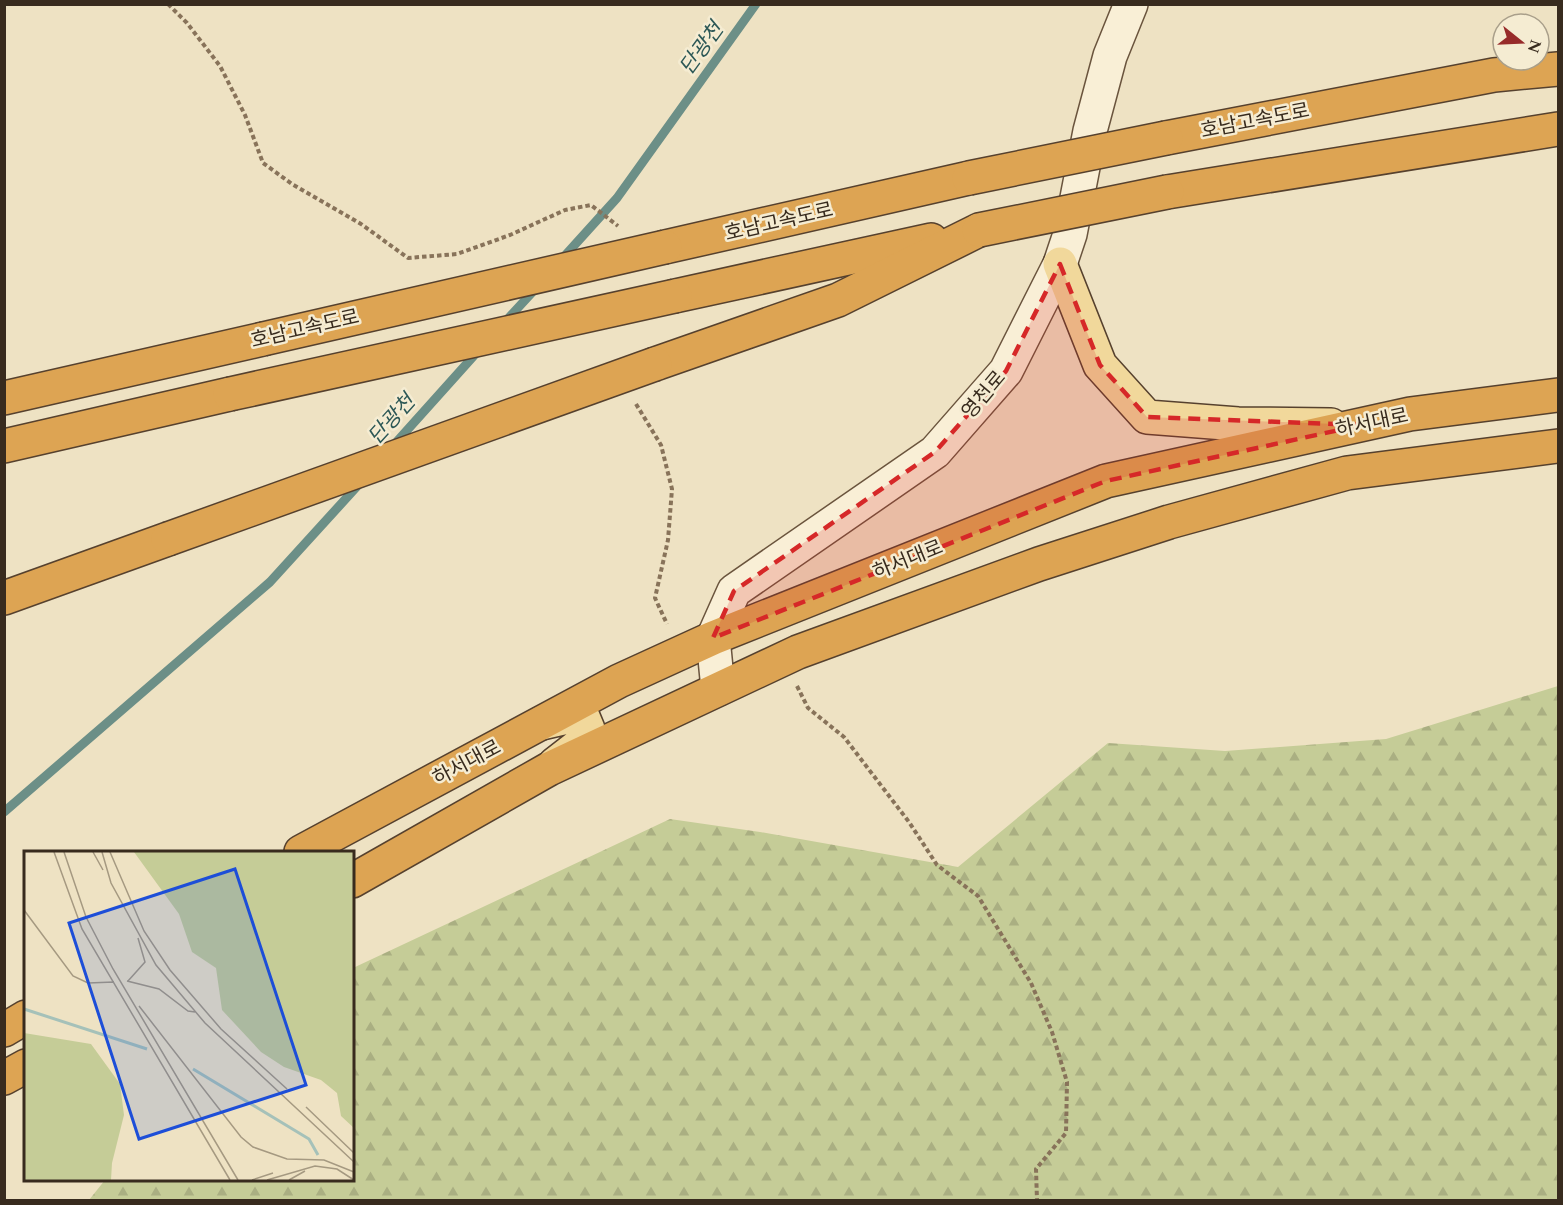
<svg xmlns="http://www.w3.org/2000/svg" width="1563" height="1205" viewBox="0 0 1563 1205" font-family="Spectral,'Noto Sans KR',serif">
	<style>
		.forest { fill: url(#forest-firs) }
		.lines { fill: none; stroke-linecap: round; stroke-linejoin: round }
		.stream { stroke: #6c8f87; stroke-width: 9 }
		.secondary-casing { stroke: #6a543d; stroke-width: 36 }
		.primary-casing { stroke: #56412e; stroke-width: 36 }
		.highway-casing { stroke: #56412e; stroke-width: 36 }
		.path { stroke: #88735a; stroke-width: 4; stroke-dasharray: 4.5 3; stroke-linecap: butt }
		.secondary { stroke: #f9efd6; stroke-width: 33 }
		.primary { stroke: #f1d89b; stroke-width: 33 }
		.highway { stroke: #dda453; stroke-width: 33 }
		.highway-bridge-casing { stroke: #56412e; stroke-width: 36; stroke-linecap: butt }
		.highway-bridge { stroke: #dda453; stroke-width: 33 }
		.marked { fill: #d62828; fill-opacity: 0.2; stroke: #d62828; stroke-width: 4.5; stroke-dasharray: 12 8; stroke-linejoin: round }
		.labels { text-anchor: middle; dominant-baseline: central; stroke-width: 5; stroke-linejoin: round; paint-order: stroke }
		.street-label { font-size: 20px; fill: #382b1e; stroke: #f5ecd2 }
		.water-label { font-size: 21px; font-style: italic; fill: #2d5856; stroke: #f5ecd2 }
		.inset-river { fill: none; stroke: #a5c1b9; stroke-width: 3 }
		.inset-road { fill: none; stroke: #a59981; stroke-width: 1.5 }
		.view { fill: #1d4ed8; fill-opacity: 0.15; stroke: #1d4ed8; stroke-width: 3 }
		.inset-edge { fill: none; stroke: #382b1e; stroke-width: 3 }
	</style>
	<defs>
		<pattern id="forest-firs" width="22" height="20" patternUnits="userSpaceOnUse" patternTransform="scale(1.5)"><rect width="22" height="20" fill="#c5cc97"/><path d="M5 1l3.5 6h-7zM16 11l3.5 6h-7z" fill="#aaaf82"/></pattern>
	</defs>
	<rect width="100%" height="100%" fill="#eee2c3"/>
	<path class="forest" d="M1558,686V1200H89L105,1180H352L353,968L670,819L760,832L958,867L1108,743L1225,751L1386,739Z"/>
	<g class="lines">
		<g class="stream">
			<path d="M561,260L617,198L756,4"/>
			<path d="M503,324L538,286"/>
			<path d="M392,447L479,350"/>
			<path d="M4,812L270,582L361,482"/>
		</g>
		<defs>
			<path id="secondary" d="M718,689L713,638L734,591L935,452L1006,371L1060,264L1070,234L1090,131L1110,56L1131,4"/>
			<g id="primary">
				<path d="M1060,264L1100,365L1147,417L1238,424L1331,425"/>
				<path d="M542,723L572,716L583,717L588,729L582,743L555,764"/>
			</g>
			<g id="highway">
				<path d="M1166,138L1494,75L1558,69"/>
				<path d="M1167,192L1558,129"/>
				<path d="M665,247L969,178"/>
				<path d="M675,296L931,240"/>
				<path d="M655,364L838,300L979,230"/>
				<path d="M4,398L263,339"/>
				<path d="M4,446L230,394"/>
				<path d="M4,598L168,539"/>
				<path d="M301,852L619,681L713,638L1106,481L1410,414L1558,395"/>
				<path d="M352,881L549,769L798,652L1039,564L1169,522L1347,473L1558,446"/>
				<path d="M4,1030L26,1017"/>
				<path d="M4,1078L26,1066"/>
			</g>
		</defs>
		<use href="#secondary" class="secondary-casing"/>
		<use href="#primary" class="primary-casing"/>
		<use href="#highway" class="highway-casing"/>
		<g class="path">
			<path d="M168,4L187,23L220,66L245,115L263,163L292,184L361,224L408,258L457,254L510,235L565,210L591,205L618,226"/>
			<path d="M636,404L661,445L672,489L668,540L655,598L667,624"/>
			<path d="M797,686L808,708L844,737L909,822L937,865L978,896L1031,983L1052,1032L1067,1082L1066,1133L1036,1169L1037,1200"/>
		</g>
		<use href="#secondary" class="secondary"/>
		<use href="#primary" class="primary"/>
		<use href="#highway" class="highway"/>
		<defs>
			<g id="highway-bridge">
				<path d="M969,178L1166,138"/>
				<path d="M979,230L1167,192"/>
				<path d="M263,339L665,247"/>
				<path d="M230,394L675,296"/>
				<path d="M168,539L655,364"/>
			</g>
		</defs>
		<use href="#highway-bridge" class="highway-bridge-casing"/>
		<use href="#highway-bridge" class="highway-bridge"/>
	</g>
	<path class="marked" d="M1060,264L1100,365L1147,417L1362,425L1106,481L713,638L734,591L935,452L1006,371Z"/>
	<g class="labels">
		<g class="street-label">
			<text transform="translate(1255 121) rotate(-11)">호남고속도로</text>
			<text transform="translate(779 222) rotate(-13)">호남고속도로</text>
			<text transform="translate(305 329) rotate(-13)">호남고속도로</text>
			<text transform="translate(984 395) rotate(-50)">영천로</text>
			<text transform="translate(1372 423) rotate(-12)">하서대로</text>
			<text transform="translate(908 560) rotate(-22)">하서대로</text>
			<text transform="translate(467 763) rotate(-28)">하서대로</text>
		</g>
		<g class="water-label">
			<text transform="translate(702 49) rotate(-54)">단광천</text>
			<text transform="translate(392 420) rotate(-48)">단광천</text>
		</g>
	</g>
	<g transform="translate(24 851)">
		<rect width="330" height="330" fill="#eee2c3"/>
		<path d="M110,1H330V277L317,265L313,242L297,229L260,216L237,201L198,159L192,117L168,101L155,63ZM0,182L67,193L96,233L100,264L88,312L87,329H0Z" fill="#c5cc97"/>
		<path class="inset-river" d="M0,158L123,198M169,218L285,288L294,304"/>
		<path class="inset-road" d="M30,1L58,78L206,329M40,1L62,66L89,118L214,329M69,1L79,19M78,1L87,32L132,114L181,172L330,311M86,1L120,80L146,119L197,178L263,238M0,59L49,125L64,132L90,131M103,130L135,138L164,160L171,161M104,130L121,111L114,87M115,155L217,286L229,296L263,308L300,309L330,321M282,256L330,302M228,329L249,322M243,329L291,315L313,318L330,329M265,329L281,320"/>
		<path class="view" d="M211,18L282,234L115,288L45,72Z"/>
		<rect width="330" height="330" class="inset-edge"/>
	</g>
	<rect width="1563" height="1205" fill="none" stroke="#382b1e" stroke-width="12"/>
	<g transform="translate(1521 42) rotate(108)"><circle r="28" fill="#f5ecd2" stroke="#a99f8a" stroke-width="1.5"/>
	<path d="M0-4.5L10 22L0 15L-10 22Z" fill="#972b2a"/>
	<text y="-9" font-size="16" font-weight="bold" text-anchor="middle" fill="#382b1e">N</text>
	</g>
</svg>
